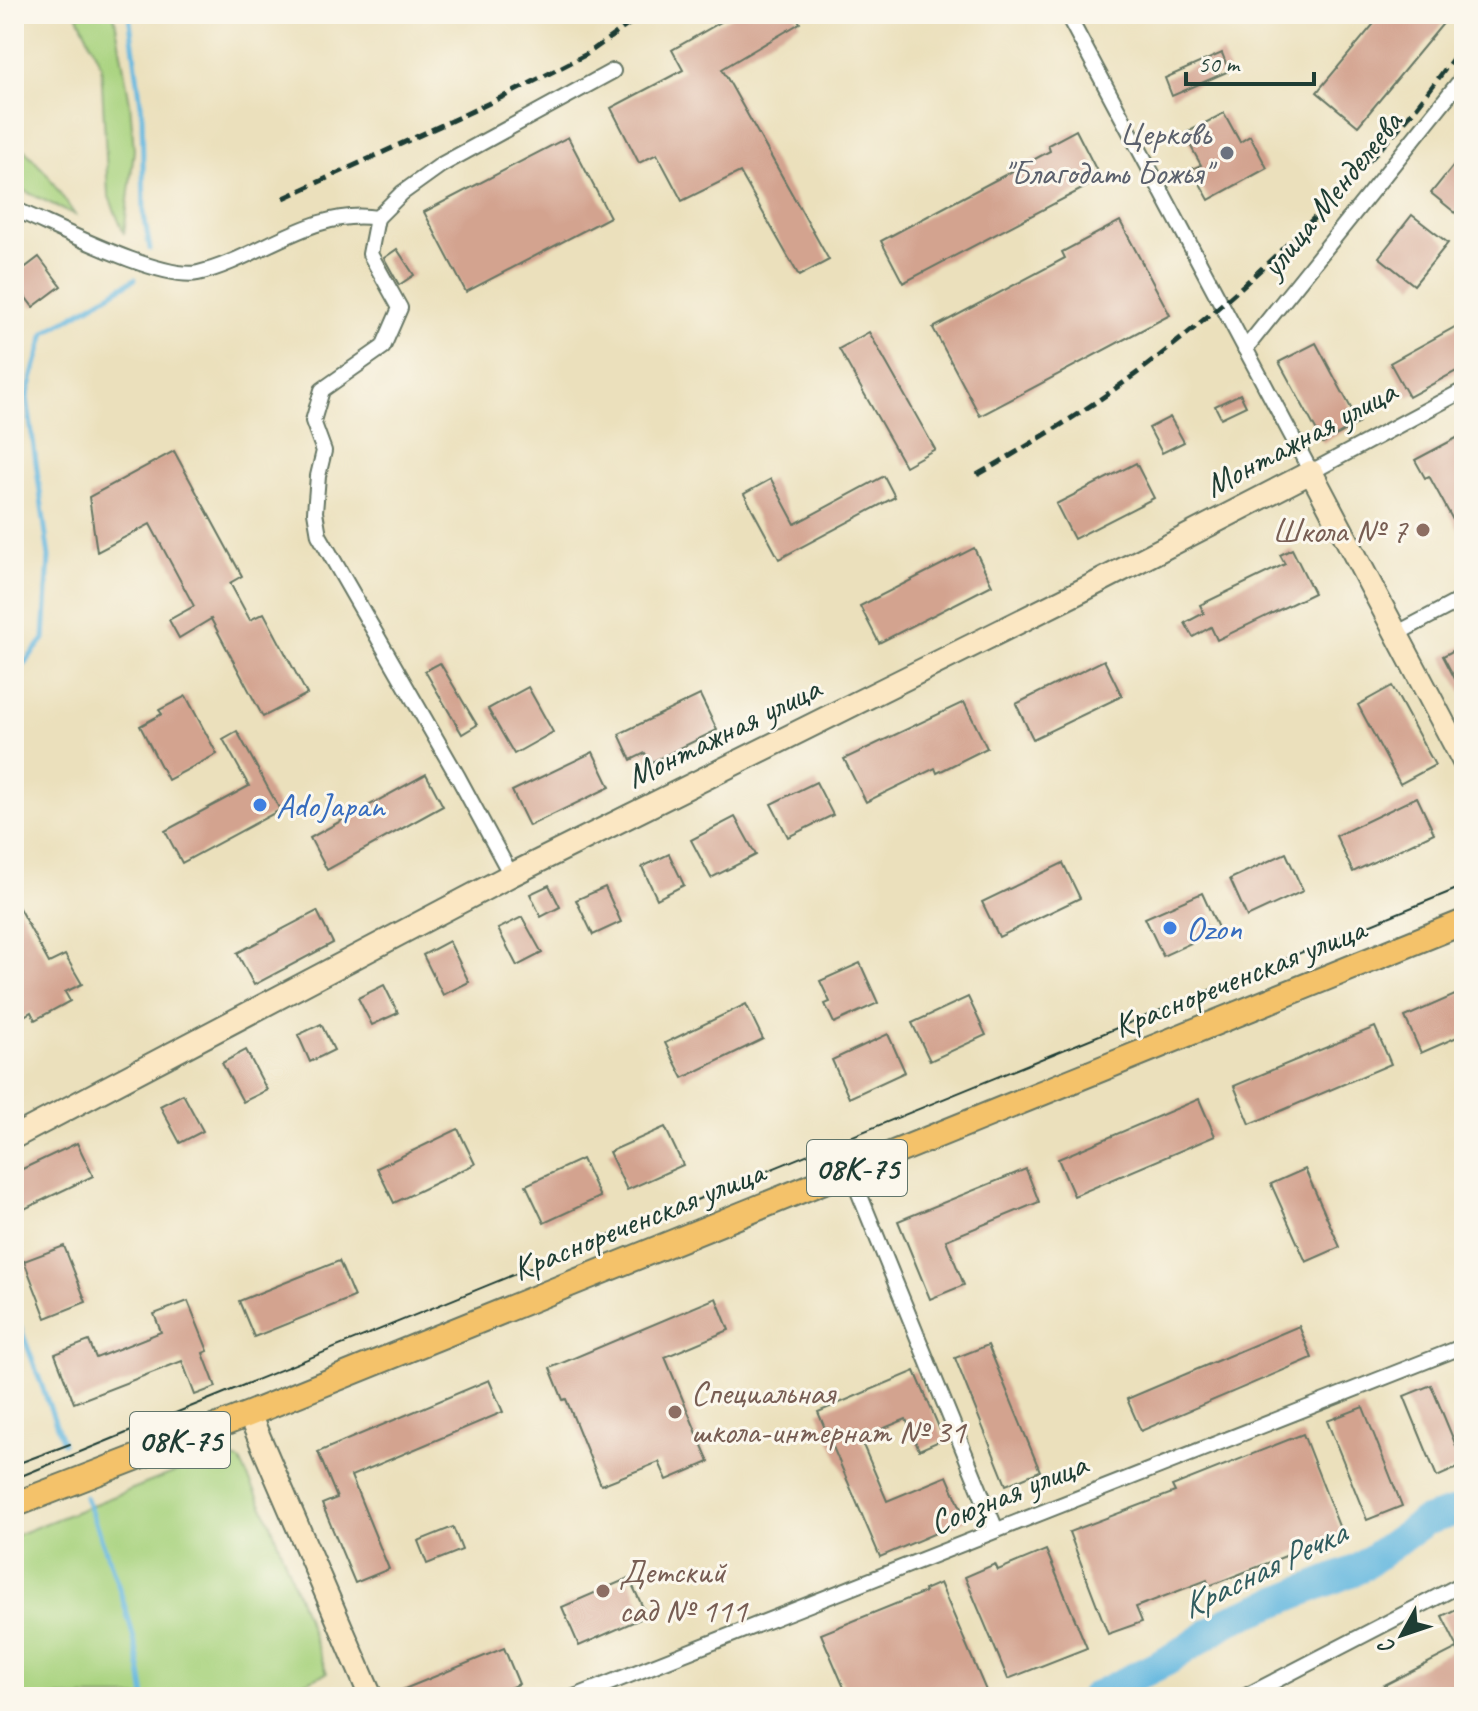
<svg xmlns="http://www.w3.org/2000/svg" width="1478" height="1711" viewBox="0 0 1478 1711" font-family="Caveat,sans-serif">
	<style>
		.green { fill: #a9d37f; stroke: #64885a; stroke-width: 2 }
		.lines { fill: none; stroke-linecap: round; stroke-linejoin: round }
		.stream { stroke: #63b7df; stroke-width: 5 }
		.river { stroke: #63b7df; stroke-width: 30 }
		.building { fill: #d3a38f }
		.street-casing { stroke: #667664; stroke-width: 18 }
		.secondary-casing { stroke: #667664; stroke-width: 26 }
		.primary-casing { stroke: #667664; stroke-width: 28 }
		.street { stroke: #fff; stroke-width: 14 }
		.secondary { stroke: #fbe7c3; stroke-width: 22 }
		.primary { stroke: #f4c26a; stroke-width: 24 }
		.tram { stroke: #1f3d34; stroke-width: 2 }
		.rail { stroke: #1f3d34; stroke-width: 5; stroke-dasharray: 12 6; stroke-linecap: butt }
		.worship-dot { fill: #6b7280; stroke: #fbf7ec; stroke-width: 3 }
		.education-dot { fill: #8d6e63; stroke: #fbf7ec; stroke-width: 3 }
		.shop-dot { fill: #3f7fe0; stroke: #fbf7ec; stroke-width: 3 }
		.labels { text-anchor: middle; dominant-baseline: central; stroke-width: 6; stroke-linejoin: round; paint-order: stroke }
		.shield { fill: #fbf7ec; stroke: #61756b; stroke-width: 2 }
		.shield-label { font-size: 32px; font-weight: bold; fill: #1f3d34 }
		.worship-label { font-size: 34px; fill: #5b616d; stroke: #fbf7ec; text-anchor: end }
		.street-label { font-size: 34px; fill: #1f3d34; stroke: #fbf7ec }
		.education-label { font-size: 34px; fill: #785e54; stroke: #fbf7ec; text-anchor: start }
		.shop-label { font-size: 34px; fill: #366cbe; stroke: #fbf7ec; text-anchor: start }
		.water-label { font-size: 36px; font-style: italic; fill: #305c5f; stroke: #fbf7ec }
	</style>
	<rect width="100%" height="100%" fill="#fbf7ec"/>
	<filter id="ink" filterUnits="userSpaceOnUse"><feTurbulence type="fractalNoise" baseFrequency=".0125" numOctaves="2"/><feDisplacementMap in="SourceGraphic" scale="16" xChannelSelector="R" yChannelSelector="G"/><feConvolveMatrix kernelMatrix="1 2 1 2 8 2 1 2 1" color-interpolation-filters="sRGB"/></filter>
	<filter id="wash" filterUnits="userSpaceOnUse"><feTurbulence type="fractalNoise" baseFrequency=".006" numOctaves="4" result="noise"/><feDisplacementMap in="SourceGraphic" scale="32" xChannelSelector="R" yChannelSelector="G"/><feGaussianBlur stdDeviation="1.8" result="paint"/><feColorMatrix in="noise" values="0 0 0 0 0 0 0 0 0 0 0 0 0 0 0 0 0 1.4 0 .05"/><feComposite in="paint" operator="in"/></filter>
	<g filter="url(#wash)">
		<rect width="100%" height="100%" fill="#ebe0bc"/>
		<g class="green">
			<path d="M77,14H114L130,103L134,150L124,234L108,194L101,65Z"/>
			<path d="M21,146L46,173L75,215L14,186V152Z"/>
			<path d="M218,1455L240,1461L269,1519L327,1673L271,1697H14V1536Z"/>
		</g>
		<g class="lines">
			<g class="stream">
				<path d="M129,14L142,112L144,215L150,249"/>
				<path d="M14,676L44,639L49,557L27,397L45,333L135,279"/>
				<path d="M14,1310L63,1443"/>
				<path d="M85,1497C111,1562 136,1627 145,1697"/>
			</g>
			<path class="river" d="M1094,1697L1167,1661L1228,1621L1358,1569L1425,1521L1464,1509"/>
		</g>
		<g id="blocks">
			<g class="building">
				<path d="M735,14H795L800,23L722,69L829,260L799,276L740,172L682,201L657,154L639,163L611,108L683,70L672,50Z"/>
				<path d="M1382,14H1451L1358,126L1317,92Z"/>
				<path d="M1222,53L1229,71L1172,96L1165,78Z"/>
				<path d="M1224,113L1240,142L1250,136L1267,168L1209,200L1192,169L1201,165L1184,134Z"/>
				<path d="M1076,130L1101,179L903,283L881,241L1050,151L1048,145Z"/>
				<path d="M568,137L610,217L466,292L424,212Z"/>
				<path d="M1464,152V220L1431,193Z"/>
				<path d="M1412,215L1448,243L1414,285L1379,257Z"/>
				<path d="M1120,221L1170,315L980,416L933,328L1065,258L1062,252Z"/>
				<path d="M397,249L414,275L399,285L384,258Z"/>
				<path d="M39,257L61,286L33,307L14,282V276Z"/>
				<path d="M1464,322V367L1409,397L1390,363Z"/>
				<path d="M869,332L935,449L905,466L839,349Z"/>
				<path d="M1316,343L1359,423L1323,443L1279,362Z"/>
				<path d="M1240,394L1246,406L1221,418L1215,406Z"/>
				<path d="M1170,417L1184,442L1162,453L1149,428Z"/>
				<path d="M1464,434V540L1429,476L1425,478L1415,460Z"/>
				<path d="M174,451L242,576L230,583L250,620L264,613L307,694L263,717L211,619L179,638L169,620L194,606L150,524L97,552L89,497Z"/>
				<path d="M1136,463L1154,498L1074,539L1056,504Z"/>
				<path d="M884,476L895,497L779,559L744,494L771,479L795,524Z"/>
				<path d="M974,548L992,585L879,643L860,606Z"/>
				<path d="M1292,549L1314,593L1217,640L1211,627L1193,637L1185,623L1204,613L1200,605L1285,564L1280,555Z"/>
				<path d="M1464,645V696L1443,656Z"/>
				<path d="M1104,660L1122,696L1033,739L1016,704Z"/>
				<path d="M440,663L477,725L462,734L425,671Z"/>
				<path d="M1392,686L1435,765L1400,784L1358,705Z"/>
				<path d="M528,687L553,732L514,754L488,709Z"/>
				<path d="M700,695L717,730L650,763L645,753L631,760L619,734Z"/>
				<path d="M186,696L217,754L168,780L140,726L162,714L159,710Z"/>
				<path d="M964,702L987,748L937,773L935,768L866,802L844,759Z"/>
				<path d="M237,731L280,810L182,863L165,831L249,786L223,739Z"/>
				<path d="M593,752L610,787L529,826L512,791Z"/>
				<path d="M426,774L443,806L327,870L310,838Z"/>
				<path d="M816,782L833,815L788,837L771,804Z"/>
				<path d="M1417,797L1434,833L1353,872L1336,836Z"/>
				<path d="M735,817L756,855L711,878L691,840Z"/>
				<path d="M1286,853L1303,891L1247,917L1230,879Z"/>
				<path d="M669,854L684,885L657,899L642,867Z"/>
				<path d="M1063,863L1080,898L999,937L982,902Z"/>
				<path d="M549,885L560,907L541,917L530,894Z"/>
				<path d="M605,887L621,922L593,935L576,900Z"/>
				<path d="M1202,893L1219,930L1163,956L1145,918Z"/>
				<path d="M14,899L49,963L65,955L82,984L65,992L70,1001L35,1020L31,1012L14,1022Z"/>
				<path d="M317,911L333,943L254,985L237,953Z"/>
				<path d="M522,917L542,953L517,966L498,929Z"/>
				<path d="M449,941L469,982L443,995L423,955Z"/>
				<path d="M860,963L878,1003L834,1023L825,1004L830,1002L820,981Z"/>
				<path d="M384,985L398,1013L372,1025L358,998Z"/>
				<path d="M1464,991V1034L1421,1053L1405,1017Z"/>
				<path d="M968,997L986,1035L930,1061L912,1023Z"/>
				<path d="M746,1004L763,1039L683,1078L665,1043Z"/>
				<path d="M321,1024L334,1050L310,1062L298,1035Z"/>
				<path d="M1375,1027L1391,1064L1250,1124L1234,1086Z"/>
				<path d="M888,1034L905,1072L849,1098L832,1060Z"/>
				<path d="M246,1050L267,1090L243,1102L222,1063Z"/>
				<path d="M183,1094L203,1131L180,1143L160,1106Z"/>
				<path d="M1199,1099L1215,1136L1074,1196L1058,1159Z"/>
				<path d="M665,1127L683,1165L627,1190L609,1152Z"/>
				<path d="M458,1129L475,1164L394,1203L377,1168Z"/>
				<path d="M77,1143L93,1176L14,1214V1173Z"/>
				<path d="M582,1159L600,1197L544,1223L526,1185Z"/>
				<path d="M1026,1169L1039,1202L946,1240L964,1285L930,1299L898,1221Z"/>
				<path d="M1305,1169L1340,1247L1306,1262L1271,1184Z"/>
				<path d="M64,1246L86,1302L46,1318L24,1261Z"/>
				<path d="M339,1261L354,1297L254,1337L239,1301Z"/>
				<path d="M716,1298L729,1330L665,1357L709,1462L667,1480L659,1462L601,1485L566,1399L563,1400L550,1368Z"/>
				<path d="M188,1301L208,1351L203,1353L216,1387L195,1395L182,1361L74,1403L55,1354L89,1341L96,1358L161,1332L154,1314Z"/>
				<path d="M1299,1326L1312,1358L1141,1431L1127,1399Z"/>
				<path d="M988,1345L1040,1471L1006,1485L955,1358Z"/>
				<path d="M915,1371L944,1439L919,1450L906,1419L860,1438L887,1501L947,1476L966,1520L880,1557L818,1412Z"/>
				<path d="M489,1380L503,1412L351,1476L389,1569L355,1583L322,1504L337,1498L318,1452Z"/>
				<path d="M1431,1385L1464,1465L1437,1477L1404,1396Z"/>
				<path d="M1363,1407L1402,1506L1367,1520L1327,1421Z"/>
				<path d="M1303,1434L1342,1534L1209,1586L1207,1580L1136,1607L1142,1622L1108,1634L1069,1532L1175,1492L1172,1486Z"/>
				<path d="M453,1527L462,1550L427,1564L418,1541Z"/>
				<path d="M1046,1550L1087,1648L1008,1679L965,1577L995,1564L998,1570Z"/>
				<path d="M629,1578L647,1616L579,1646L562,1607Z"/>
				<path d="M940,1583L987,1693L978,1697H848L821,1634L925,1592L924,1590Z"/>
				<path d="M1464,1605V1660L1442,1616Z"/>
				<path d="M504,1648L519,1684L487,1697H385Z"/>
				<path d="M1457,1648L1464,1663V1691L1452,1697H1361Z"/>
			</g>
		</g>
	</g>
	<g filter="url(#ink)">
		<use href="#blocks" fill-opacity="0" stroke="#667664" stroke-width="2"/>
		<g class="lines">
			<defs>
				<g id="street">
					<path d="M1067,14L1311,472L1464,390"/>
					<path d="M14,209C53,225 160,281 198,273C258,259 314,207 377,218L402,193L441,165L613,71"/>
					<path d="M377,218L370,254L400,308L383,347L322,390L313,421L324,451L318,476L315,512L319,535L458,777L511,875"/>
					<path d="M1245,349L1464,76"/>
					<path d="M1396,634L1464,598"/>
					<path d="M850,1171L996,1530"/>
					<path d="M574,1697L1464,1346"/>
					<path d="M1244,1697L1464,1583"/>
				</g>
				<g id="secondary">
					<path d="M14,1137L511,875L1081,591L1311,472L1464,762"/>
					<path d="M249,1414L371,1697"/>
				</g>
				<path id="primary" d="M14,1505L249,1414L1464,922"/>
			</defs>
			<use href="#street" class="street-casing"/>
			<use href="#secondary" class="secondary-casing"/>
			<use href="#primary" class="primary-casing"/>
			<use href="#street" class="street"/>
			<use href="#secondary" class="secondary"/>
			<use href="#primary" class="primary"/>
			<g class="tram">
				<path d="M14,1465L70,1444"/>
				<path d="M14,1479L1464,886"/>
			</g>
			<g class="rail">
				<path d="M284,198L509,94L587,54L643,14"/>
				<path d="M977,475C1035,442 1092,407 1145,367C1236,298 1321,215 1397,130C1421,103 1442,73 1464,44"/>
			</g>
		</g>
	</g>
	<circle class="worship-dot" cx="1227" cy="153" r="8"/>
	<g class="education-dot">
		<circle cx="1423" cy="530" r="8"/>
		<circle cx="675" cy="1412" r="8"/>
		<circle cx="603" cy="1591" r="8"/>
	</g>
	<g class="shop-dot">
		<circle cx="260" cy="805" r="8"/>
		<circle cx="1170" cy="928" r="8"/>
	</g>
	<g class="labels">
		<g class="shield">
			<rect x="807" y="1140" width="100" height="56" rx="6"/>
			<rect x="130" y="1412" width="100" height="56" rx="6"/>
		</g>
		<g class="shield-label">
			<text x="857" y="1168">08К-75</text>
			<text x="180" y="1440">08К-75</text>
		</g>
		<g class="worship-label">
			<text x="1211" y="133">Церковь<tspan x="1211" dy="39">"Благодать Божья"</tspan></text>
		</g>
		<g class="street-label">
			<text transform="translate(1331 194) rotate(-51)">улица Менделеева</text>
			<text transform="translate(1300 438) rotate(-28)">Монтажная улица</text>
			<text transform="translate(723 732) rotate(-26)">Монтажная улица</text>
			<text transform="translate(1239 977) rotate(-22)">Краснореченская улица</text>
			<text transform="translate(638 1220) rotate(-22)">Краснореченская улица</text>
			<text transform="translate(1008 1493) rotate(-22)">Союзная улица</text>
		</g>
		<g class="education-label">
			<text x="1407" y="530" text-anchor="end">Школа № 7</text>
			<text x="691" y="1392">Специальная<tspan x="691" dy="39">школа-интернат № 31</tspan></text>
			<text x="619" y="1571">Детский<tspan x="619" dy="39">сад № 111</tspan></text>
		</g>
		<g class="shop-label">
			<text x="276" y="805">AdoJapan</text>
			<text x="1186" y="928">Ozon</text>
		</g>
		<g class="water-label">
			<text transform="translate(1263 1569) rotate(-26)">Красная Речка</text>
		</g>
	</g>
	<rect width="1478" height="1711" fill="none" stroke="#fbf7ec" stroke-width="48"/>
	<g transform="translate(1402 1635) rotate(230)" stroke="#fbf7ec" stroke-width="6" paint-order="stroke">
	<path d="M0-6L14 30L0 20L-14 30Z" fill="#1f3d34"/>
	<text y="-12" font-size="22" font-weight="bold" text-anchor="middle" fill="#1f3d34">С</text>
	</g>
	<path d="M1186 72v12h128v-12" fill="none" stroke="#1f3d34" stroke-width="4"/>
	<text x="1198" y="72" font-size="24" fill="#1f3d34" stroke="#fbf7ec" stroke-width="6" paint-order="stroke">50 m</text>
</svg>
